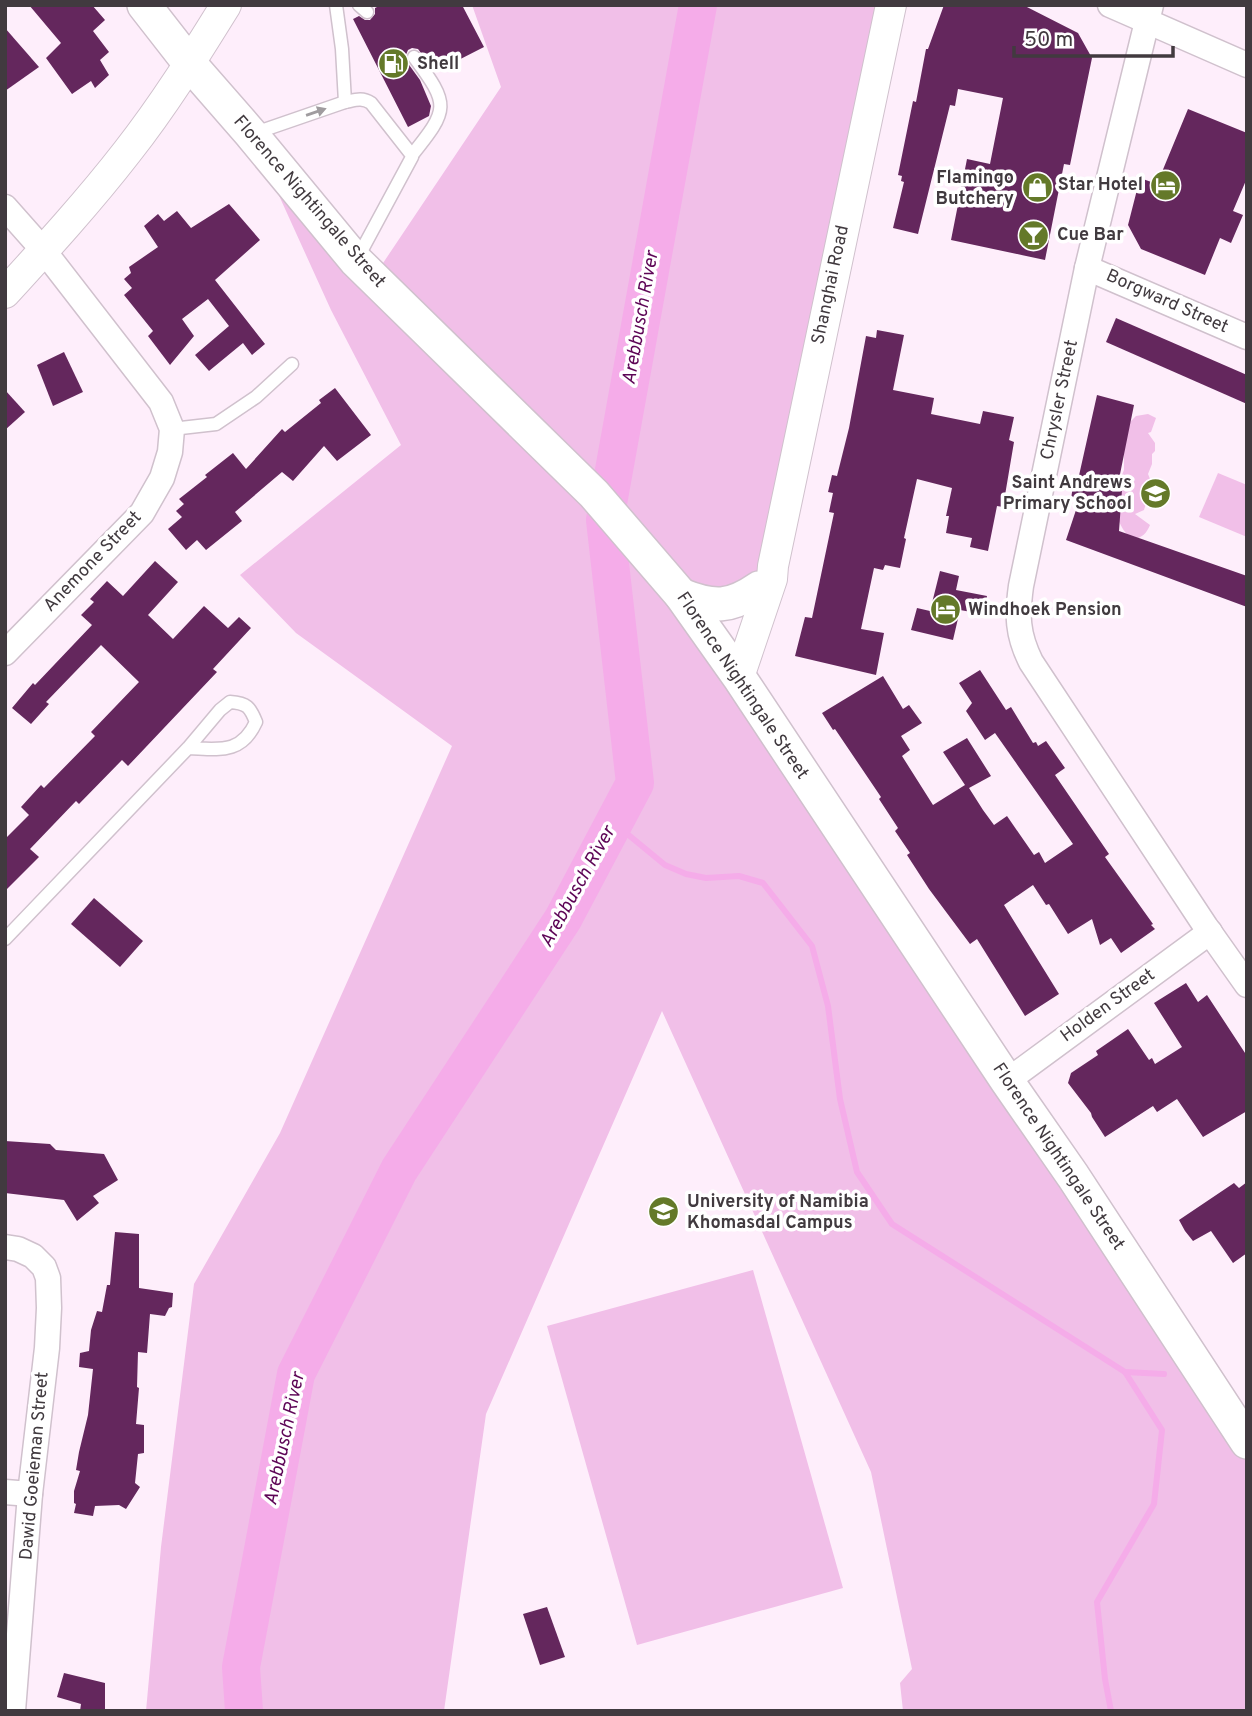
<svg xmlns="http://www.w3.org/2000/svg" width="1252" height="1716" viewBox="0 0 1252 1716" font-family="Overpass,sans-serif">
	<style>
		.green { fill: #f1bfe8 }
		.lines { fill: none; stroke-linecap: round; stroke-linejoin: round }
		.stream { stroke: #f5ace9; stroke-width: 6 }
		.river { stroke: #f5ace9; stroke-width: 38 }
		.building { fill: #64275d }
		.service-casing { stroke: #d0c1cd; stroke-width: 15 }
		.minor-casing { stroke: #d0c1cd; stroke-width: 27 }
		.tertiary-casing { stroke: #d0c1cd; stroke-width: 32 }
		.secondary-casing { stroke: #d0c1cd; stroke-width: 36 }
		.service { stroke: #fff; stroke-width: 12 }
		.minor { stroke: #fff; stroke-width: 24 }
		.tertiary { stroke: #fff; stroke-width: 30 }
		.secondary { stroke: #fff; stroke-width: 33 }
		.oneway { fill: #a09c9f }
		.labels { text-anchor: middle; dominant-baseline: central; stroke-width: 7; stroke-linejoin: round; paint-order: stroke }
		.poi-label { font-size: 18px; font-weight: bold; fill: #413a3f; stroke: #fff; text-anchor: start }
		.street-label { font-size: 18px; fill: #413a3f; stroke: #fff }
		.water-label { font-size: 19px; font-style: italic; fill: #5d0556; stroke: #fff }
	</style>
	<rect width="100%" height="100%" fill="#feeefb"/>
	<g class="green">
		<path d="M472,5H891L773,566L701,603L1247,1442V1711H903L900,1683L912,1669L871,1472L662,1011L486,1414L444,1711H146L161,1547L194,1284L280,1133L452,746L296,633L240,575L401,445L331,310L251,134L373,278L501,87Z"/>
		<path d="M1148,414L1156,418L1151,432L1148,433L1155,443V451L1152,454V464L1148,474L1150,479L1146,482L1147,500L1144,510L1135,514L1150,525C1146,536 1134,545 1125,532C1119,524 1115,511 1111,502L1124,470V454L1122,444L1125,432L1131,421L1136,416Z"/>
		<path d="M1218,473L1247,485V537L1199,517Z"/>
		<path d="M753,1270L843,1588L637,1645L547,1326Z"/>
	</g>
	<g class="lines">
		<g class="stream">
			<path d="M614,823L665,865L686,874L706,878L739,876L763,883L812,946L828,1006L840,1099L857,1172L892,1224L1125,1372L1162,1430L1154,1504L1097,1602L1105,1679L1111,1711"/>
			<path d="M1125,1372L1164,1374"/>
		</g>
		<path class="river" d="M244,1711L241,1667L296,1374L399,1170L563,919L635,783L605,520L698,5"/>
	</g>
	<g class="building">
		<path d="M29,5H92L105,20L93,31L109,52L100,60L109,75L95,88L91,81L72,94L46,58L61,43Z"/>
		<path d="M381,5H462L484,47L435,72L418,49L412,48L408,50L405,57L407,62L420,80L431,106L429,116L408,127L353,19L359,16L365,20H370L375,14V8Z"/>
		<path d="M944,5H1023L1078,33L1092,58L1070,165L1064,164L1045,260L951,240L967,159L990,164L1003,98L958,89L955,106L950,105L918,234L893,228L904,182L901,181L902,176L898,175L913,101L916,102L926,49H928Z"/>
		<path d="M5,28L39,67L5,91Z"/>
		<path d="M1188,109L1247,133V178L1233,211L1243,215L1231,243L1220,238L1205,275L1141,249L1128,225L1140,178L1157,184Z"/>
		<path d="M229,204L260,240L215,280L265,344L252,355L243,343L209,371L195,355L229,326L208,299L182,319L194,336L170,365L148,336L153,331L124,295L132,288L124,279L131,273L129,267L158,247L144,226L158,214L164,221L177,211L191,228Z"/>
		<path d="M1116,318L1247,375V404L1106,342Z"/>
		<path d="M877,330L904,335L893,390L934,398L931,414L980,424L983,411L1014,417L1009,440L1014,442L1003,507L997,506L988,551L970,547L972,538L946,533L949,516H946L952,488L917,479L904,538L906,539L900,568L885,565L883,570L874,568L861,629L884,633L876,675L795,656L805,617L812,618L834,513L829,512L833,493L828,492L832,475L837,476L849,428L866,336L876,338Z"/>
		<path d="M64,352L83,392L53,406L37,365Z"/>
		<path d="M335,388L371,435L337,461L324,446L293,481L282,472L235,512L242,521L206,550L197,540L186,550L168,529L182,517L176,511L184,504L179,499L207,477L205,475L233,453L246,469L282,429L285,432L321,403L319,400Z"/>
		<path d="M5,390L25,412L5,430Z"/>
		<path d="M1097,395L1134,405L1117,489L1122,490L1119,531L1247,576V607L1066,540L1079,501L1071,499L1074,479L1078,480Z"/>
		<path d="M155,561L178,582L148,615L173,639L204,606L228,628L239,617L251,628L213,669L217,672L128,766L122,760L79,804L76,801L30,849L39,857L5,891V839L29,815L21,807L41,785L44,788L95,736L91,732L139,682L101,645L46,702L49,704L31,724L12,708L33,683L35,685L92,625L81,615L94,602L90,599L107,581L123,596Z"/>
		<path d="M940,571L959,576L956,590L987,596L983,614L960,610L953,640L911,630L917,608L930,611Z"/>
		<path d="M980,670L1006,710L1011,707L1033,743L1036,742L1038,746L1046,741L1065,768L1055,775L1109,854L1105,857L1153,924L1151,925L1155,929L1121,953L1111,938L1100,945L1092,919L1068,934L1049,904L1046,905L1033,885L1004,905L1059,994L1025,1016L977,939L970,944L929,889L907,855L910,853L895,831L898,828L879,799L881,797L835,729L833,730L822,713L883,676L903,709L909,705L922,723L901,736L910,750L902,756L933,805L965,785L943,752L967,738L991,776L969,788L983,810L994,825L1007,816L1034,855L1039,852L1045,863L1073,844L995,733L985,740L966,711L972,703L959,683Z"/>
		<path d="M94,898L143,941L120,967L71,924Z"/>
		<path d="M1186,983L1198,1002L1207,995L1247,1056V1111L1203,1137L1177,1099L1157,1112L1153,1106L1105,1137L1092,1117L1091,1113L1068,1083L1071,1073L1098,1055L1096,1051L1128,1029L1149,1060L1152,1058L1155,1064L1182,1047L1154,1003Z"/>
		<path d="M5,1141L50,1144L56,1150L104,1154L118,1180L93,1196L99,1203L77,1221L64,1200L5,1193Z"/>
		<path d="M1247,1182V1253L1233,1263L1211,1231L1193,1241L1185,1231L1179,1220L1234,1183L1239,1188Z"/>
		<path d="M115,1232L139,1234V1288L173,1293L172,1307L169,1308L165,1316L150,1314L147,1353L138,1352L137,1387L139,1388L136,1424L144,1425V1453L138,1454L135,1483L140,1487L126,1509L119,1505L95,1506L93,1516L74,1513L76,1504L74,1503V1491L80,1471L76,1470L79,1452L88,1415L93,1369L79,1367L80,1353L89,1351L91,1330L97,1311L102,1312L107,1285H110Z"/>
		<path d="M547,1607L565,1657L540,1665L523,1614Z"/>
		<path d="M64,1673L105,1683V1711H80L81,1704L57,1697Z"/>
	</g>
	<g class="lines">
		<defs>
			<g id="service">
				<path d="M336,5L342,49L345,102"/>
				<path d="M359,5L367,12"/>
				<path d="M255,133L345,102C355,100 362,97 371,103L411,154L412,157L357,259"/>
				<path d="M412,155C449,109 450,105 414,57"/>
				<path d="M172,429L216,424L256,397L292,364"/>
				<path d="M5,939L188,748L220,710L230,702C247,703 250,707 256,722C241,755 218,749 188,748"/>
			</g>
			<g id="minor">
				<path d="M1110,5L1247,65"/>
				<path d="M1151,5L1087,268L1021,586C1017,615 1017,634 1031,662L1206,927L1247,985"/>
				<path d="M5,207L44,251L161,402L172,429L170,452L162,478L142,513L5,653"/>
				<path d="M1087,268L1247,337"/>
				<path d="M1007,1081L1210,932"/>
				<path d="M5,1247L18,1249L33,1256L44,1267L48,1278L49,1308L47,1348L30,1494L13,1711"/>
				<path d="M5,1492L30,1494"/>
			</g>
			<g id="tertiary">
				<path d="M5,293C47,247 89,201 127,152C164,105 195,55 226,5"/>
				<path d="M739,677L772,579L773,566L891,5"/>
			</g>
			<g id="secondary">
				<path d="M144,5L190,64L251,134L356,261L594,494L681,595L739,677L1007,1081L1073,1176L1247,1442"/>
				<path d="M681,595C714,608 730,608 759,588"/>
			</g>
		</defs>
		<use href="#service" class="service-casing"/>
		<use href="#minor" class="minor-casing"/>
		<use href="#tertiary" class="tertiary-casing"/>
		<use href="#secondary" class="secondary-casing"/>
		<use href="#service" class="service"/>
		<use href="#minor" class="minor"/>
		<use href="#tertiary" class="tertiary"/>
		<use href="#secondary" class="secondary"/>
	</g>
	<defs><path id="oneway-solid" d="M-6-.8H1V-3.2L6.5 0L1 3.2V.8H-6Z" transform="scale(1.75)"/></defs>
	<use class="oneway" href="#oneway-solid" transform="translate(316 112) rotate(-19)"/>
	<defs>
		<symbol id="fuel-disc" viewBox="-11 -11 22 22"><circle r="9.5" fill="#647929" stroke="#fff"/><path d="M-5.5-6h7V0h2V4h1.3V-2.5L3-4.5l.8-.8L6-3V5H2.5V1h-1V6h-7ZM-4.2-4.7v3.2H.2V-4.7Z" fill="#fff"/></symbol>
		<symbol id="hotel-disc" viewBox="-11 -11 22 22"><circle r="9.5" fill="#647929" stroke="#fff"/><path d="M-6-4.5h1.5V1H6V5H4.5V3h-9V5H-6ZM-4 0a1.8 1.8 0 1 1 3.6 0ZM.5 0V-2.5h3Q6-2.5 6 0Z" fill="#fff"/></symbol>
		<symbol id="shop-disc" viewBox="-11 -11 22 22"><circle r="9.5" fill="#647929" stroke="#fff"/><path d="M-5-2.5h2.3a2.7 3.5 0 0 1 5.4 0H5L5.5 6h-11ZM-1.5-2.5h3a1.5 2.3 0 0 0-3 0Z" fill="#fff"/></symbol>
		<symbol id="bar-disc" viewBox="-11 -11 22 22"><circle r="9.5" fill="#647929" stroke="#fff"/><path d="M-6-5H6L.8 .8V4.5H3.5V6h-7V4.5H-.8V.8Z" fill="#fff"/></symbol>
		<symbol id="school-disc" viewBox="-11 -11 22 22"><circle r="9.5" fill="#647929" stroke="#fff"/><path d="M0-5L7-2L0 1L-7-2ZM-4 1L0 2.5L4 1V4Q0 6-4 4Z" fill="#fff"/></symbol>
		<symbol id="university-disc" viewBox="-11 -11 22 22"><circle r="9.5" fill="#647929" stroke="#fff"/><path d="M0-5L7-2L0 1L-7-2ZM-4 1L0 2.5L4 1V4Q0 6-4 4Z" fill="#fff"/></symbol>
	</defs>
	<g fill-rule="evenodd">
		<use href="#fuel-disc" x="376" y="46" width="35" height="35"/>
		<use href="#hotel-disc" x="1148" y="168" width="35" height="35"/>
		<use href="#shop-disc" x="1020" y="170" width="35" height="35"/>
		<use href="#bar-disc" x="1016" y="218" width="35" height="35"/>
		<use href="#school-disc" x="1138" y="476" width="35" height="35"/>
		<use href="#hotel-disc" x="928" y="592" width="35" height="35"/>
		<use href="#university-disc" x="646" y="1194" width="35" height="35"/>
	</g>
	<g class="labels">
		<g class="poi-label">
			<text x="417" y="64">Shell</text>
			<text x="1014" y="178" text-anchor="end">Flamingo<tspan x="1014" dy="21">Butchery</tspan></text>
			<text x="1143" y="185" text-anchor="end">Star Hotel</text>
			<text x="1057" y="235">Cue Bar</text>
			<text x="1132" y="483" text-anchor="end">Saint Andrews<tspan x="1132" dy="21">Primary School</tspan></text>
			<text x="968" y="610">Windhoek Pension</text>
			<text x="687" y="1202">University of Namibia<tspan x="687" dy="21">Khomasdal Campus</tspan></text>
		</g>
		<g class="street-label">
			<text transform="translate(309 202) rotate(49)">Florence Nightingale Street</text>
			<text transform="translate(831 285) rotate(-78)">Shanghai Road</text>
			<text transform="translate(1167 302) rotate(24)">Borgward Street</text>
			<text transform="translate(1060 400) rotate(-78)">Chrysler Street</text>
			<text transform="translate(93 562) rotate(-46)">Anemone Street</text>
			<text transform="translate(742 686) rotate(56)">Florence Nightingale Street</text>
			<text transform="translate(1108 1006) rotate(-36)">Holden Street</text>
			<text transform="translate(1058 1157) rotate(56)">Florence Nightingale Street</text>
			<text transform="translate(35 1466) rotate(-85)">Dawid Goeieman Street</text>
		</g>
		<g class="water-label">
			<text transform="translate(641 318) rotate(-80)">Arebbusch River</text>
			<text transform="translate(578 887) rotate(-61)">Arebbusch River</text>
			<text transform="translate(285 1439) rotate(-78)">Arebbusch River</text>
		</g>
	</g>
	<rect width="1252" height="1716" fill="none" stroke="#413a3f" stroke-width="14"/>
	<path d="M1014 46v10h159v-10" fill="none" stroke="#413a3f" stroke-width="3.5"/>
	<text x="1024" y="46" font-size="21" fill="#413a3f" stroke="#ffffff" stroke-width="5" paint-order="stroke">50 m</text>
</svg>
